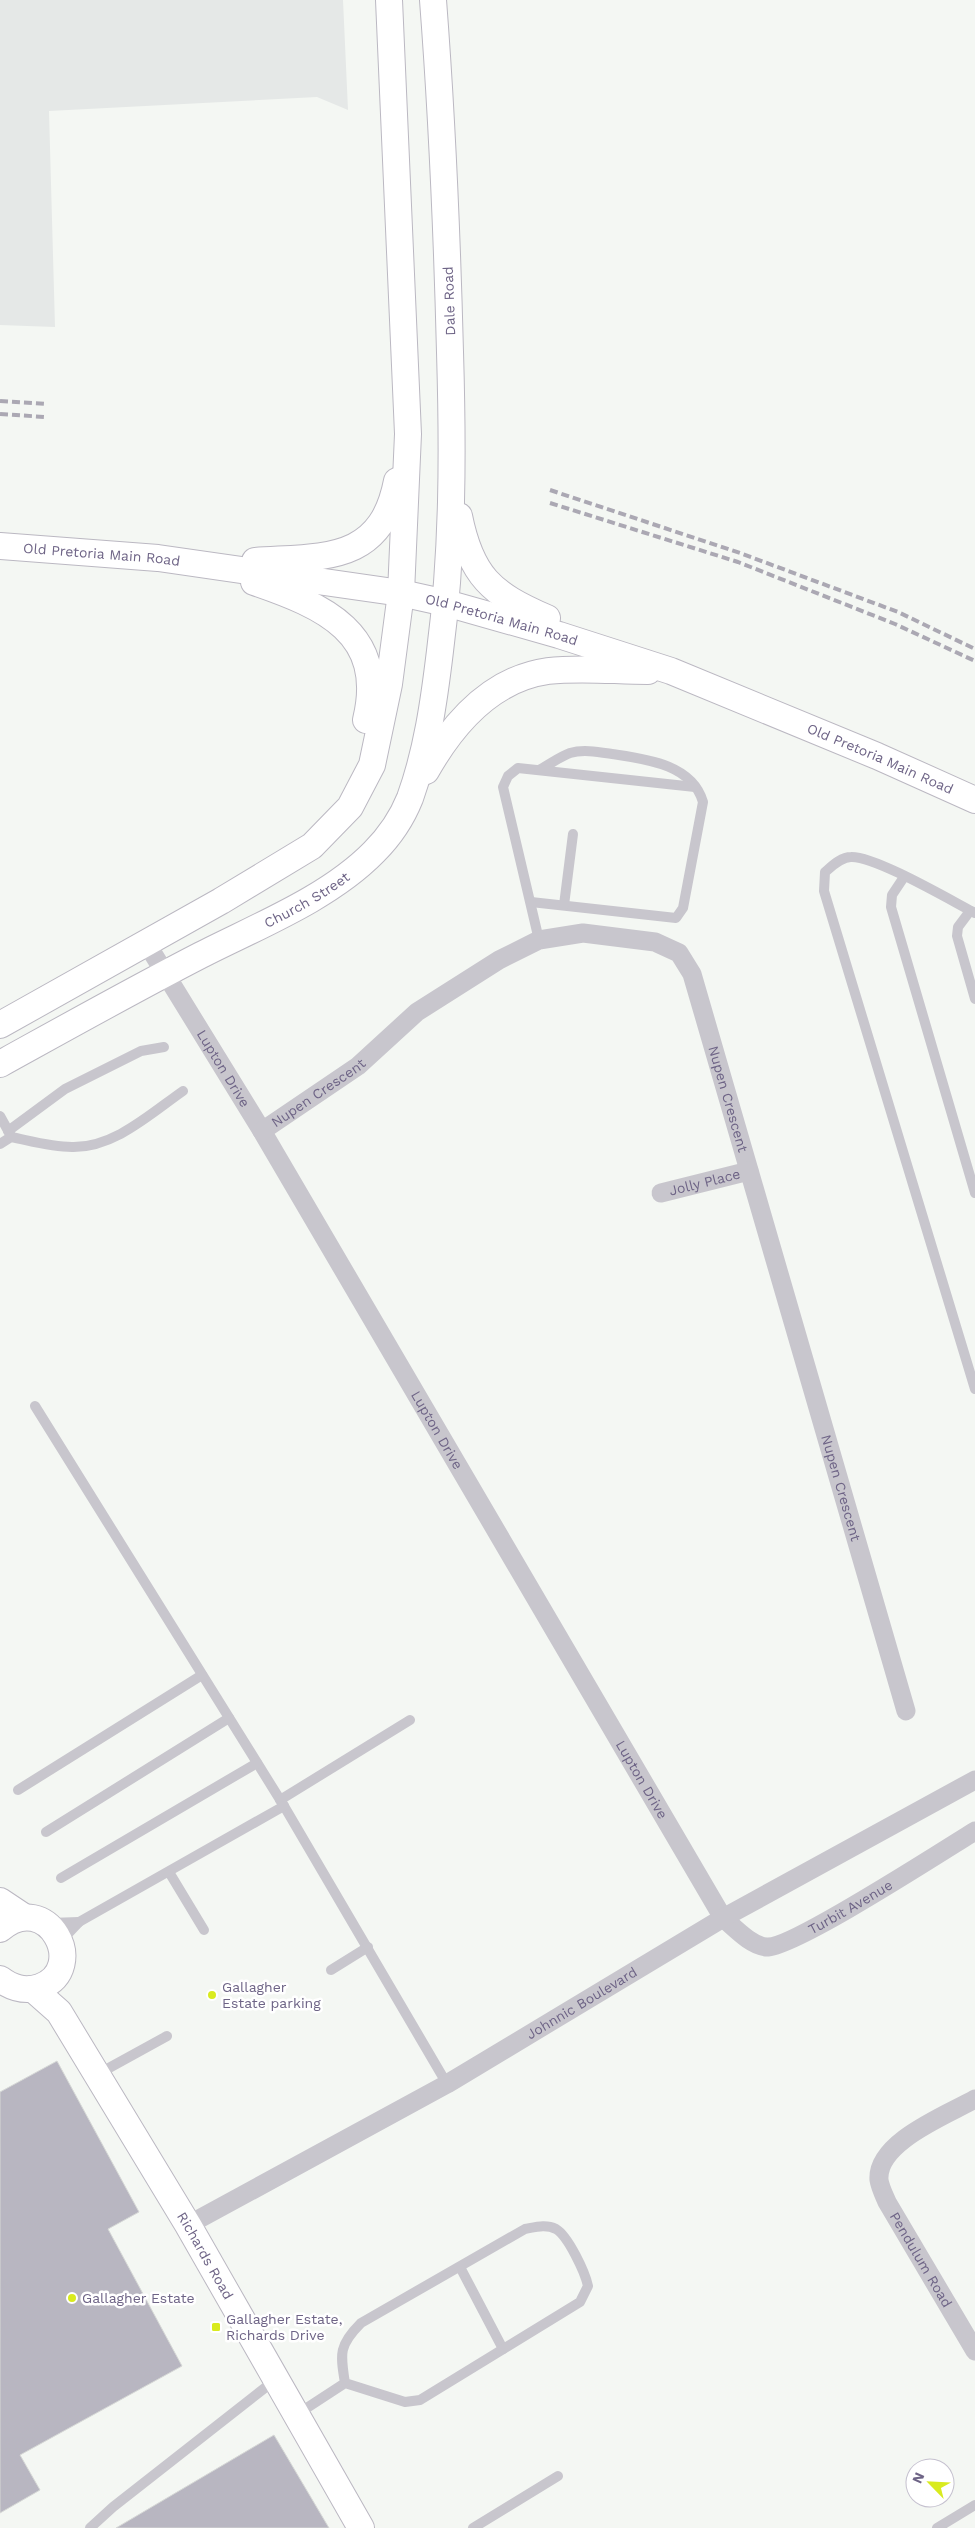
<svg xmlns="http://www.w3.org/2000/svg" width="975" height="2528" viewBox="0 0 975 2528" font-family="'Work Sans',sans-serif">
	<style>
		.built { fill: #e5e8e7 }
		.building { fill: #b8b6c1; stroke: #d6d8d6 }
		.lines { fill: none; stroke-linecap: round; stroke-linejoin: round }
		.secondary-casing { stroke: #bbb8c2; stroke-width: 28 }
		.lane { stroke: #c8c6cd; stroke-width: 10 }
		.street { stroke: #c8c6cd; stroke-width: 19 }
		.secondary { stroke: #fff; stroke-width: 26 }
		.rail { stroke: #aba8b3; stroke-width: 4; stroke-dasharray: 8 4; stroke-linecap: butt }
		.poi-dot { fill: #d9eb1f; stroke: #fff; stroke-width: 2 }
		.labels { text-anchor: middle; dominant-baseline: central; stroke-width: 5; stroke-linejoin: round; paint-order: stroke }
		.street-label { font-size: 14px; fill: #6e6486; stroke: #fff }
		.poi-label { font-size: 14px; fill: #6e6486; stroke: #fff; text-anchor: start }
	</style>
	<rect width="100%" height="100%" fill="#f4f7f3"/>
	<path class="built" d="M0,0H343L348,110L317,97L49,111L55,327L0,325Z"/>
	<g class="building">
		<path d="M57,2061L139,2212L108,2229L182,2366L20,2455L40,2490L0,2513V2092Z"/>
		<path d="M274,2435L329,2528H116Z"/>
	</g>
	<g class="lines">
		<defs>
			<g id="secondary">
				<path d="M459,516C471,576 491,594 547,618"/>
				<path id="s6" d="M0,546L158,558L401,593L446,603L559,635L671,671L877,756L975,800"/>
				<path d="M255,561C323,556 381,564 397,481"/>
				<path d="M254,582C324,606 387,633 366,720"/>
				<path d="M426,771C453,723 491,679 548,671C581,667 615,671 648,671"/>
				<path d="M0,1025L221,901L312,846L350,807L372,765L389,684L401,593L408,434L389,0"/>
				<path id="s7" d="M0,1064C67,1027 133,990 201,955C258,926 329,898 374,852C389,837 402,818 410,798C427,751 434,701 440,651C453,552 453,452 450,352C447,234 442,117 433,0"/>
				<path d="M0,1901L24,1917"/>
				<path d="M0,1929C47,1888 90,1968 40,1987C24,1992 12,1988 0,1979"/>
				<path id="s8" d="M33,1989L59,2012L188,2225L361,2528"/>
			</g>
		</defs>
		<use href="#secondary" class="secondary-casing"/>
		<g class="lane">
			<path d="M904,877L892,895L891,907L975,1193"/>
			<path d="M531,902L676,918L683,908L703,802C692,764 645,759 612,754C599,752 583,749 570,753C559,757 549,765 539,770"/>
			<path d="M564,905L573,834"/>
			<path d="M970,911L958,927L957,936L975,999"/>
			<path d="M975,913C950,900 875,856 851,857C841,857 832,866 825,872L824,891L975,1389"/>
			<path d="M539,940L503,787L508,776L518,768L695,787"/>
			<path d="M0,1116L11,1136"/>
			<path d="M8,1131L65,1089L141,1051L164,1047"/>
			<path d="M0,1144L11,1137C31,1141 51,1147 72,1147C114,1148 150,1114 183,1091"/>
			<path d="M35,1406L284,1806L447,2084"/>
			<path d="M18,1790L202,1675"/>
			<path d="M280,1800L410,1720"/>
			<path d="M46,1832L229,1718"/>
			<path d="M169,1872L204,1930"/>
			<path d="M61,1878L257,1763"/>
			<path d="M50,1923L79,1922"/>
			<path d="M61,1941L79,1922L284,1806"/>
			<path d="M331,1970L368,1947"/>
			<path d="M98,2074L167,2036"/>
			<path d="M460,2267L503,2349"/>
			<path d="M296,2415L345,2383L405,2402L420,2400L580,2302L588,2286C585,2272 568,2236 556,2229C546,2224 536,2227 525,2229L361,2323C339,2345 340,2353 345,2383"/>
			<path d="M90,2528L113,2507L275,2380"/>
			<path d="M473,2528L558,2476"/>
			<path d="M937,2528L975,2505"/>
		</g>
		<g class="street">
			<path id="s1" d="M147,944L262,1131L723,1918C735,1928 750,1945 766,1947C790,1950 944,1850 975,1831"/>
			<path id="s2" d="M262,1131L358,1066L417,1012L499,960L539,940L583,933L655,942L679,953L692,974L906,1711"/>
			<path id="s3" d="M661,1193L749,1171"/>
			<path id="s4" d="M975,2099C947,2115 876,2142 879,2180C880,2187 884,2195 887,2202L975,2351"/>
			<path id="s5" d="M188,2225L447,2084L723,1918L975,1780"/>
		</g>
		<use href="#secondary" class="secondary"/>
		<g class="rail">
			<path d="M0,401L46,404"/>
			<path d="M0,414L45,417"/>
			<path d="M550,490L740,553L898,612L975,649"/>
			<path d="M550,503L738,562L895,624L975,661"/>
		</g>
	</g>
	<g class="poi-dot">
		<circle cx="212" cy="1995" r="5"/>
		<circle cx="72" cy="2298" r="5"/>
		<rect x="211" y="2322" width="10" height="10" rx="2.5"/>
	</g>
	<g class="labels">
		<g class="street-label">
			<text transform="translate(449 301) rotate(-92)">Dale Road</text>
			<text stroke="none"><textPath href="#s6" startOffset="102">Old Pretoria Main Road</textPath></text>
			<text stroke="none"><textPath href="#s6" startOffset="508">Old Pretoria Main Road</textPath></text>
			<text stroke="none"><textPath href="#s6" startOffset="912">Old Pretoria Main Road</textPath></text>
			<text stroke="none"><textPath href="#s7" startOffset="348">Church Street</textPath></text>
			<text stroke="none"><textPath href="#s1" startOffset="146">Lupton Drive</textPath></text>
			<text stroke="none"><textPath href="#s2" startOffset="68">Nupen Crescent</textPath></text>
			<text stroke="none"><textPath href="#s2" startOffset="636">Nupen Crescent</textPath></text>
			<text stroke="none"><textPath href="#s3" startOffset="45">Jolly Place</textPath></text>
			<text stroke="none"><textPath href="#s1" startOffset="566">Lupton Drive</textPath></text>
			<text stroke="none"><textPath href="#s2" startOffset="1041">Nupen Crescent</textPath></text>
			<text stroke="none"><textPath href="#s1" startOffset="971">Lupton Drive</textPath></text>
			<text stroke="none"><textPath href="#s1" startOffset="1278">Turbit Avenue</textPath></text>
			<text stroke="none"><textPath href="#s5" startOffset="452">Johnnic Boulevard</textPath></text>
			<text stroke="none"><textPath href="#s8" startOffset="319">Richards Road</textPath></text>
			<text stroke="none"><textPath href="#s4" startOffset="222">Pendulum Road</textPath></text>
		</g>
		<g class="poi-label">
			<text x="222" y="1987">Gallagher<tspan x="222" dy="16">Estate parking</tspan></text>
			<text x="82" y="2298">Gallagher Estate</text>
			<text x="226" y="2319">Gallagher Estate,<tspan x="226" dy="16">Richards Drive</tspan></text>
		</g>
	</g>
	<g transform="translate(930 2483) rotate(294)"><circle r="24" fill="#ffffff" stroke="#c5c1cf"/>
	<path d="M0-4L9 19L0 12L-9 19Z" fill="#d9eb1f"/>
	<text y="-8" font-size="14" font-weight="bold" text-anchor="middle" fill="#6e6486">N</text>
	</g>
</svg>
